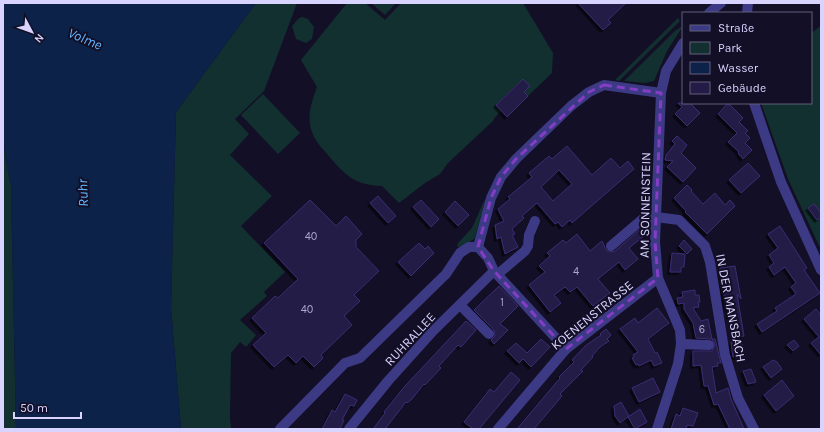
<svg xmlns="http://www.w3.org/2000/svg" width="824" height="432" viewBox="0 0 824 432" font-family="Karla,sans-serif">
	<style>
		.green { fill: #12302f }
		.water { fill: #0c2248 }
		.building { fill: #241b47; stroke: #3b2d73; fill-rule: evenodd; filter: url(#shadow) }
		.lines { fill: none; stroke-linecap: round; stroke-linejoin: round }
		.minor { stroke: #3d3a85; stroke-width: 10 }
		.marked { fill: none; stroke: #843dc5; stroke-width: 3; stroke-dasharray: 8 5; stroke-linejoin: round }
		.labels { text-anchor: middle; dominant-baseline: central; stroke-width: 4; stroke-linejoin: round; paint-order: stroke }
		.number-label { font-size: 11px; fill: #aca6d1 }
		.street-label { font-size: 13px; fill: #d9d4ff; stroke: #130f26 }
		.water-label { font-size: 14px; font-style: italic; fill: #62b6ff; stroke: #130f26 }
	</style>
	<defs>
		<filter id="shadow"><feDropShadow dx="-2.5" dy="2.5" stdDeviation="0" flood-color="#0009"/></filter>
	</defs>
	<rect width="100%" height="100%" fill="#130f26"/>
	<g class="green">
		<path d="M256,3H297L264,91L235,119L249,134L230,155L272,196L241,226L285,272L264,292L267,296L240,320L256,335L246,347L240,342L231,353L230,417L231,429H181L171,308L176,112Z"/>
		<path d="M347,3H365L385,20L401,3H523L553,53L552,73L528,96L524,92L530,86L523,79L496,105L501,111L495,117L493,121L448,163L440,174L425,183L399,203L382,186C354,185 345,175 328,155C321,147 314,140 311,129C307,114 312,101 317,87L301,60Z"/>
		<path d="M371,3H396L385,15Z"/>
		<path d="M302,17L308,19L314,27L312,39L306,43L296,39L292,26L298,19Z"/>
		<path d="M678,18L680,21L619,81L615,80Z"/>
		<path d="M683,26L667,51L654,81L645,83L624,81L676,30Z"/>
		<path d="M821,26V250L788,179L761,103H811V33Z"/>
		<path d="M263,94L300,133L278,154L241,115Z"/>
		<path d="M3,133L5,156L11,185L16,429H3Z"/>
		<path d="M484,201H485L475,237L474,239L460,248L457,246L458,243L472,228Z"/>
	</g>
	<path class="water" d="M3,3H256L176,112L171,308L181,429H16L11,186L5,156L3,133Z"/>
	<g class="building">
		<path d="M578,3H626L608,20L611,23L603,30Z"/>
		<path d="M523,79L530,86L524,92L528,96L507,117L496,105Z"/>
		<path d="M678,103H690L700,113L687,126L675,114L682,107Z"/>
		<path d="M728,103L743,118L739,122L748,131L745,133L750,138L745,143L752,150L743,159L738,153L739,152L728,142L737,133L718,114Z"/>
		<path d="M677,136L687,145L681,153L696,168L683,182L667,167L673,161L665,160L666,155L675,144L672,141Z"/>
		<path d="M567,146L592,175L611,158L620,168L628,161L634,169L572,223L570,220L562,227L558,222L555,224L537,203L522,216L524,218L512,229L515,234L512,235L518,247L505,254L501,237L497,239L495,225L504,221L498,209L510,199L508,197L532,177L529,173L549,156L552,159ZM559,170L572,184L553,201L541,187Z"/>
		<path d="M748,163L760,176L741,193L729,180Z"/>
		<path d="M687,185L692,190L691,191L703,204L715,193L725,205L730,200L735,206L707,234L685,212L686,211L674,198Z"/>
		<path d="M378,196L396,216L388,223L370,203Z"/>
		<path d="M310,200L336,226L346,216L362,234L356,240V247L379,271L354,295L360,301L344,316L352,325L321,355L323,358L314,367L303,356L296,363L288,355L274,367L253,345L266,333L252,318L275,296L278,298L298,279L264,243Z"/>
		<path d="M421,200L439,219L431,227L413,207Z"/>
		<path d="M455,201L469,215L458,226L445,212Z"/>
		<path d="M814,204L821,213V217L817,220L808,208Z"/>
		<path d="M780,226L807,268L804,270L820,293L762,332L757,324L777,311L775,308L796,294L791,287L796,283L785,267L774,275L769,267L774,263L769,255L778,248L768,234Z"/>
		<path d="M639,230L644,236L629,248L638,259L625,270L619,262L598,279L610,293L593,306L577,287L570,292L565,287L554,295L561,303L550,312L529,285L545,272L539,266L550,256L547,253L563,240L566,243L577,234L590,251L602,241L606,250L612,252L615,251Z"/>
		<path d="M684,240L692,249L687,254L679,246Z"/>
		<path d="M419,243L425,249L428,246L434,253L411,276L398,262Z"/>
		<path d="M672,253L685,254L684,267H681V272H670Z"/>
		<path d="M735,266L741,299L737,294L744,336L738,337L737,336L735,337L732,316L729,317L728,308H726L720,268Z"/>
		<path d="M499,286L518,306L500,324L508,330L494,344L491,340L495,336L494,330L474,310Z"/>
		<path d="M695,290V295H699L700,302H698L699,307L693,308L701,321L708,319L712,339L696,338L693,323L684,309V303L678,304L677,298L683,297L682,292Z"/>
		<path d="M657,308L669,323L648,339L655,353L657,352L662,363L654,366L651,360L639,366L638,364L636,365L632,358L634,357L633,355L638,352L620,329L635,318L638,323Z"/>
		<path d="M816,309L821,315V355L811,343L819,337L804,319Z"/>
		<path d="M466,321L476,330L461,347L458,345L439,366L441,368L425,385L424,384L411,400L407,403L406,402L385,429H373L385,413L384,412L405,386Z"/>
		<path d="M606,329L611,335L607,339L609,341L599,348L592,356L593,357L581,370L583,371L560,394L562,396L534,429H517L560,378L559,377L574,362L572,360L585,346L601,335L600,334Z"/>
		<path d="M541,339L550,347L531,367L523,359L519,363L507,351L516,343L527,353Z"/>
		<path d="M712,339H715L721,363H717L718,366L712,367L716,393L728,388L731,399L744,429H730L718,404L714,405L708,386H704L701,365L693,366V351H712L715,345Z"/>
		<path d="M794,340L799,346L793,351L787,345Z"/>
		<path d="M741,341L745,356L733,357L731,342Z"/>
		<path d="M773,360L777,362L782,369L771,378L763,367Z"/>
		<path d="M751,369L756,382L748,384L743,371Z"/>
		<path d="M511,372L520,380L479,429H473L464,422L490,389L494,392Z"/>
		<path d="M653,378L660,392L639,402L632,388Z"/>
		<path d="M782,380L794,396L776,411L764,395Z"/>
		<path d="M345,394L357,400L354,406L350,405L342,420H344L340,429H322L332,410L335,412Z"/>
		<path d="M621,402L629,416L620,423L615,416L614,406Z"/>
		<path d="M683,408L698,413L693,426L687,425L686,429H671L676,414L680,416Z"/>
		<path d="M640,409L647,422L635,429L628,417Z"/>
	</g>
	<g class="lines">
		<g class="minor">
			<path d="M709,13L721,3"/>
			<path d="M747,13L748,3"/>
			<path d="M754,103L781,182L821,270"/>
			<path d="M611,246L645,217H656L679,220L705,246L710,262L725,355L738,398L754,429"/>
			<path d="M478,247L491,198L501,177L516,159L571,106L589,92L604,85L661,93"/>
			<path d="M478,247L488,258L494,271L566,349"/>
			<path d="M498,274L525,251L528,246L529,235L535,221"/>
			<path d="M460,305L489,334"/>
			<path d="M681,344L709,345"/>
			<path d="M280,429L345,363L360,358L446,274L460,253L469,247H478"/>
			<path d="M349,429L388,381L433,331L494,271"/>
			<path d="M498,429L566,349L658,278"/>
			<path d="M657,429L678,364L681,344L680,330L658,278L655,242L661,93L666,71L683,43"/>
		</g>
	</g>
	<path class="marked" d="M604,85L661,93L655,242L658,278L566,349L494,271L478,247L491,198L501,177L516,159L589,92Z"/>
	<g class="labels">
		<g class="number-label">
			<text x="311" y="236">40</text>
			<text x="576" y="271">4</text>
			<text x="502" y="302">1</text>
			<text x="307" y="309">40</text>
			<text x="702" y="329">6</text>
		</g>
		<g class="street-label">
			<text transform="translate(645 205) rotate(-89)">AM SONNENSTEIN</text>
			<text transform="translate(731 308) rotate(79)">IN DER MANSBACH</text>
			<text transform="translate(592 315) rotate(-39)">KOENENSTRASSE</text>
			<text transform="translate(410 339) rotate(-47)">RUHRALLEE</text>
		</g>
		<g class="water-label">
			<text transform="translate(85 39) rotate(23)">Volme</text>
			<text transform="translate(83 193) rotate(-92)">Ruhr</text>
		</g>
	</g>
	<rect width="824" height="432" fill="none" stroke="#d9d4ff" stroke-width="8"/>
	<rect x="682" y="12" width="130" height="92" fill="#130f26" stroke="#625e7d"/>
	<rect x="690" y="25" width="20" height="6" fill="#3d3a85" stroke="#625e7d"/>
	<text x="718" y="32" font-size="12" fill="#d9d4ff">Straße</text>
	<rect x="690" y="42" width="20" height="12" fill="#12302f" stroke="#625e7d"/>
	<text x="718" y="52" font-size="12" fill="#d9d4ff">Park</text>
	<rect x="690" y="62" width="20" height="12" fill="#0c2248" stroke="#625e7d"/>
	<text x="718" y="72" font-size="12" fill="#d9d4ff">Wasser</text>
	<rect x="690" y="82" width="20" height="12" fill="#241b47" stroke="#625e7d"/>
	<text x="718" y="92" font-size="12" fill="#d9d4ff">Gebäude</text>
	<g transform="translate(32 32) rotate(131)" stroke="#130f26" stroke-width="3" paint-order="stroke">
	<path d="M0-3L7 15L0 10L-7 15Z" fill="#d9d4ff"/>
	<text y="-6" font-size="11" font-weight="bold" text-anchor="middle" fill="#d9d4ff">N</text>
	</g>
	<path d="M14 412v6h67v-6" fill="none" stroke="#d9d4ff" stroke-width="2"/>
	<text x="20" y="412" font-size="12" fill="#d9d4ff" stroke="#130f26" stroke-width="3" paint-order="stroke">50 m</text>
</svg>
